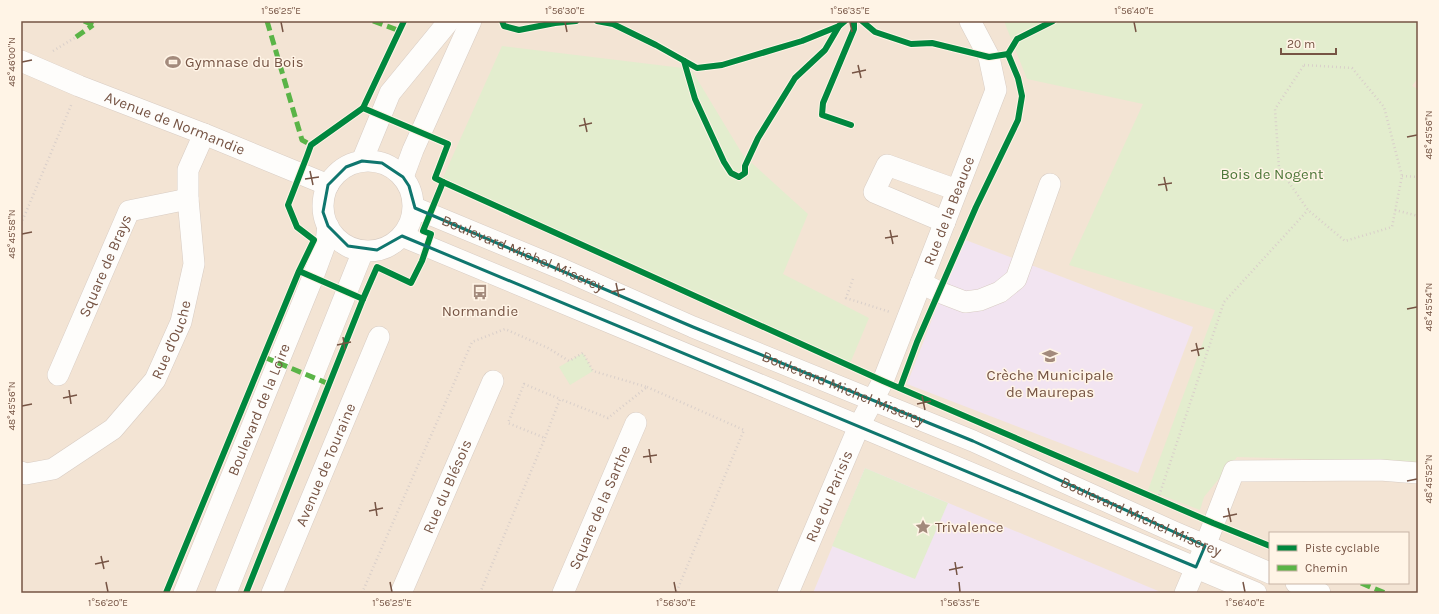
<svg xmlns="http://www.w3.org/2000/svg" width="1439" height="614" viewBox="0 0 1439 614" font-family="Karla,sans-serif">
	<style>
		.residential { fill: #f3e4d4; fill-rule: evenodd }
		.education { fill: #f2e4f1 }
		.green { fill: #e3edce }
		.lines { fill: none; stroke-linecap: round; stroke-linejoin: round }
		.minor-casing { stroke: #d8ccc3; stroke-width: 22 }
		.path { stroke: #d9cfca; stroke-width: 2.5; stroke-dasharray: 1 3; stroke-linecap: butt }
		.minor { stroke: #fefdfb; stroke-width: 21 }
		.quiet { stroke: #5ab447; stroke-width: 5; stroke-dasharray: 10 5; stroke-linecap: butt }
		.cycleway-casing { stroke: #fff4e6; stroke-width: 8 }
		.cycleway { stroke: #00873e; stroke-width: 6 }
		.marked { fill: none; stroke: #0f766e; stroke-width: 3; stroke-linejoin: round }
		.ticks { fill: none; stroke: #765444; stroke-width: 1.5 }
		.labels { text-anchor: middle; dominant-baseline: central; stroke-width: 3; stroke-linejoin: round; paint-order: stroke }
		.poi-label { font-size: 15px; fill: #765444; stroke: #fff4e6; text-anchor: start }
		.street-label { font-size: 15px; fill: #765444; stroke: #fff4e6 }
		.park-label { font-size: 15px; fill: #4e7739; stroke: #fff4e6 }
		.neatline { fill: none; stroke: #765444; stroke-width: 1.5 }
		.ticks-label { font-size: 10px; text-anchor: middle; fill: #765444 }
	</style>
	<rect width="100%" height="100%" fill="#f7efe5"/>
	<path class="residential" d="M21,21H1418V593H21ZM1270,533H1408V583H1270Z"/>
	<g class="education">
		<path d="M963,239L1193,327L1138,473L907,384Z"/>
		<path d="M865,468L1163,593H813Z"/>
	</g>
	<g class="green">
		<path d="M1004,21H1418V78L1412,86L1418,89V471L1307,459L1237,457L1204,497L1200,510L1148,490L1215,310L1069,265L1143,104L1027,79Z"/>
		<path d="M502,46L691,69L743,155L808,214L783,274L869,318L849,366L441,182Z"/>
		<path d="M583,353L593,371L570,385L559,367Z"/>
		<path d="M865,468L948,503L915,579L832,546Z"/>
	</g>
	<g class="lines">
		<defs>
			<g id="minor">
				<path id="s1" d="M21,61L79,86L204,134L328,185"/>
				<path d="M362,161L390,93L449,21"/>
				<circle cx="368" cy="206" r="45"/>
				<path d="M403,177L413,150L471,21"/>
				<path id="s2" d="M415,208L562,269L693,327L973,441L1172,531L1270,573"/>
				<path d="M945,222L874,192L887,165L957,190"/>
				<path d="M402,236L859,426L1256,593"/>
				<path d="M921,283L939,292L965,302L980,300L1000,292L1016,279L1050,184"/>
				<path id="s3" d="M58,375L129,211L188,199"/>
				<path id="s4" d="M21,472L26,474L53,469L113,429L155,380L181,322L194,264L188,199V170L204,134"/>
				<path d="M1296,583L1320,593"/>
				<path id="s5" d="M184,593L313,277L326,242L328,226"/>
				<path d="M226,593L363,251"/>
				<path id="s6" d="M272,593L379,337"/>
				<path id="s7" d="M401,593L493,381"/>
				<path id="s8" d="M563,593L636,423"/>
				<path id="s9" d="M788,593L859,426L883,381L996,90L989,57L970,21"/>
				<path d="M1185,593L1205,546L1234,471L1380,470L1418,473"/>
			</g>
		</defs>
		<use href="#minor" class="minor-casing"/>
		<g class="path">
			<path d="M53,51L76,37"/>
			<path d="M1304,65L1352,68L1384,107L1402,176L1392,227L1345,241L1308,210L1279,168L1275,109Z"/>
			<path d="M1402,176L1418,177"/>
			<path d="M1395,210L1418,216"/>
			<path d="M21,224L72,103"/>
			<path d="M853,279L846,298L890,312"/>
			<path d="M647,387L744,430L676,593"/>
			<path d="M1158,499L1224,302L1308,210"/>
			<path d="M362,593L472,342L505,329L548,348L569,361L583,353L593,371L647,387L608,418L560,399"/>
			<path d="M480,593L545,438L560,399L524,384L508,423L545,438"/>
		</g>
		<use href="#minor" class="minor"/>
		<g class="quiet">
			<path d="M84,21L93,25"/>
			<path d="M267,21L302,140L311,145"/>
			<path d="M373,21L400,31"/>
			<path d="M76,37L93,25"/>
			<path d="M264,357L329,384"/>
			<path d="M1361,583L1385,593"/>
		</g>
		<defs>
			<g id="cycleway">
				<path d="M502,21L504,26L519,30L555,23L576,21"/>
				<path d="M597,21L613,24L656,45L697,68L722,65L802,41L839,26L845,21"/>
				<path d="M862,21L875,32L911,44L932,43L989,57L1008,54L1017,39L1053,21"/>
				<path d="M684,61L695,99L724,162L731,173L739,177L745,173V166L758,138L795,78L825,50L839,26"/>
				<path d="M363,108L404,21"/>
				<path d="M851,125L822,115L823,103L854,29V21"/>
				<path d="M443,182L883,381L1213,523L1270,546"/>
				<path d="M900,388L917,342L976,207L1018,120L1022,96L1018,78L1008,54"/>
				<path d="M166,593L299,271L314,240L297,227L288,205L307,156L311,145L363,108L448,144L435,178L443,182L423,231L431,234L422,261L411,283L377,267L363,299L299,271"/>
				<path d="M246,593L363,299"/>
			</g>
		</defs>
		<use href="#cycleway" class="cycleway-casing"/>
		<use href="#cycleway" class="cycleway"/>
	</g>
	<path class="marked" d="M362,161L382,163L403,177L409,186L415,208L693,327L973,441L1205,546L1196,567L402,236L377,250L348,246L328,226L323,212L328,185L346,167Z"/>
	<path class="ticks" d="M281,22L283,32M565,22L567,32M850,22L852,32M1134,22L1136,32M22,62L32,60M858,65L861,78M852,73L866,70M584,118L587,132M579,126L592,123M1407,137L1417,135M310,171L313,185M1164,177L1167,191M305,179L319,177M1158,185L1172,183M890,230L893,244M22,234L32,232M885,238L898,236M616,283L619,297M611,292L625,289M1407,309L1417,307M343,337L345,350M1196,343L1199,356M337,345L351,342M1191,351L1204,348M69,390L71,404M922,396L925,410M63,398L77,395M917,404L931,401M22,406L32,404M649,449L651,463M643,457L657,455M1407,481L1417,479M375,502L377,516M1228,508L1231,522M369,511L383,508M1223,517L1237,514M101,556L104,569M955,562L957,575M95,564L109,561M949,570L963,567M106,582L108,592M390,582L392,592M674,582L676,592M959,582L960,592M1243,582L1245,592"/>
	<defs>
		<symbol id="stadium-bare" viewBox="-9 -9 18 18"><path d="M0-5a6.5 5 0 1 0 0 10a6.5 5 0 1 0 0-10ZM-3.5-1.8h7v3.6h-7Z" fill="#a38a7c" stroke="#fff4e6" stroke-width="2.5" paint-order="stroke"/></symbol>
		<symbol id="bus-bare" viewBox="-9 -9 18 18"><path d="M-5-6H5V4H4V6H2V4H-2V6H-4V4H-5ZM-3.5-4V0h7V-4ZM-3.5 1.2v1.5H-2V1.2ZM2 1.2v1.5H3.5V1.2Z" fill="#a38a7c" stroke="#fff4e6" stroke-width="2.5" paint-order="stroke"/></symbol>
		<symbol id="school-bare" viewBox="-9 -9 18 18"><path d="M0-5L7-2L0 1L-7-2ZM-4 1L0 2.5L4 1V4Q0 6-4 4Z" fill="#a38a7c" stroke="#fff4e6" stroke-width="2.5" paint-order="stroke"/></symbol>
		<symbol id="sight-bare" viewBox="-9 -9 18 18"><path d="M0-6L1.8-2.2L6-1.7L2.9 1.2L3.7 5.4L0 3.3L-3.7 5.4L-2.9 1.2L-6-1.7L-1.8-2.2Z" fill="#a38a7c" stroke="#fff4e6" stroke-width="2.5" paint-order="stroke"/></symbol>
	</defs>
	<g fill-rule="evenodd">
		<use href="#stadium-bare" x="162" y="51" width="22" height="22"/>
		<use href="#bus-bare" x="469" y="281" width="22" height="22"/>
		<use href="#school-bare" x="1039" y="345" width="22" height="22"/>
		<use href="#sight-bare" x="912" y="516" width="22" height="22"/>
	</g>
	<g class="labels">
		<g class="poi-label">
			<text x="185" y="62">Gymnase du Bois</text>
			<text x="480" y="311" text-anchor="middle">Normandie</text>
			<text x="1050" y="375" text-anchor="middle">Crèche Municipale<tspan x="1050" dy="17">de Maurepas</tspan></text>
			<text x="935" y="527">Trivalence</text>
		</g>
		<g class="street-label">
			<text stroke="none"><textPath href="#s1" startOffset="166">Avenue de Normandie</textPath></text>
			<text stroke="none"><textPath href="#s9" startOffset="415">Rue de la Beauce</textPath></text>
			<text stroke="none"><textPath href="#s2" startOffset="117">Boulevard Michel Miserey</textPath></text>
			<text stroke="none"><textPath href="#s3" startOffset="119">Square de Brays</textPath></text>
			<text stroke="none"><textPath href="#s4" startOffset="213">Rue d'Ouche</textPath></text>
			<text stroke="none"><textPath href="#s2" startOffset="465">Boulevard Michel Miserey</textPath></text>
			<text stroke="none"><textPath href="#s5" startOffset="198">Boulevard de la Loire</textPath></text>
			<text stroke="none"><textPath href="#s6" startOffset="139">Avenue de Touraine</textPath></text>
			<text stroke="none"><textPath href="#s7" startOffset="116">Rue du Blésois</textPath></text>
			<text stroke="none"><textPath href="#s9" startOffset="105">Rue du Parisis</textPath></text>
			<text stroke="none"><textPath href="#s8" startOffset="93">Square de la Sarthe</textPath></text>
			<text stroke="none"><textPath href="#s2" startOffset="789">Boulevard Michel Miserey</textPath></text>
		</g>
		<g class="park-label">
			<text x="1272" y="174">Bois de Nogent</text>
		</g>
	</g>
	<rect width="1439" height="614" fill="none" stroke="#fff4e6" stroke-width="44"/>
	<rect x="1269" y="532" width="140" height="52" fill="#fff4e6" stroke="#c8b4a5"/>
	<rect x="1277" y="545" width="20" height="6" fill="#00873e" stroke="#c8b4a5"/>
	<text x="1305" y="552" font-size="12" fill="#765444">Piste cyclable</text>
	<rect x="1277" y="565" width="20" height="6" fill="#5ab447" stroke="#c8b4a5"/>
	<text x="1305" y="572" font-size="12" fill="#765444">Chemin</text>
	<path d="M1281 48v6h55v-6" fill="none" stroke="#765444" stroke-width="2"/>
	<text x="1287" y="48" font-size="12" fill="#765444" stroke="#fff4e6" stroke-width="3" paint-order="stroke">20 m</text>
	<rect x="22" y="22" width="1395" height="570" class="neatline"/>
	<g class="ticks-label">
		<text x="281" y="14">1°56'25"E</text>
		<text x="565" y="14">1°56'30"E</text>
		<text x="850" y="14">1°56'35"E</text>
		<text x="1134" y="14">1°56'40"E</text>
		<text transform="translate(11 62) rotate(-90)" y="4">48°46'00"N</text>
		<text transform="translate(1428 135) rotate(-90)" y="4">48°45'56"N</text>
		<text transform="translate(11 234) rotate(-90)" y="4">48°45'58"N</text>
		<text transform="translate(1428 307) rotate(-90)" y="4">48°45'54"N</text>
		<text transform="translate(11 406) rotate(-90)" y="4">48°45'56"N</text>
		<text transform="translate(1428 479) rotate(-90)" y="4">48°45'52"N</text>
		<text x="108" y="606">1°56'20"E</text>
		<text x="392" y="606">1°56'25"E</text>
		<text x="676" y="606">1°56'30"E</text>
		<text x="960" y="606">1°56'35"E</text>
		<text x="1245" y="606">1°56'40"E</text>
	</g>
</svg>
